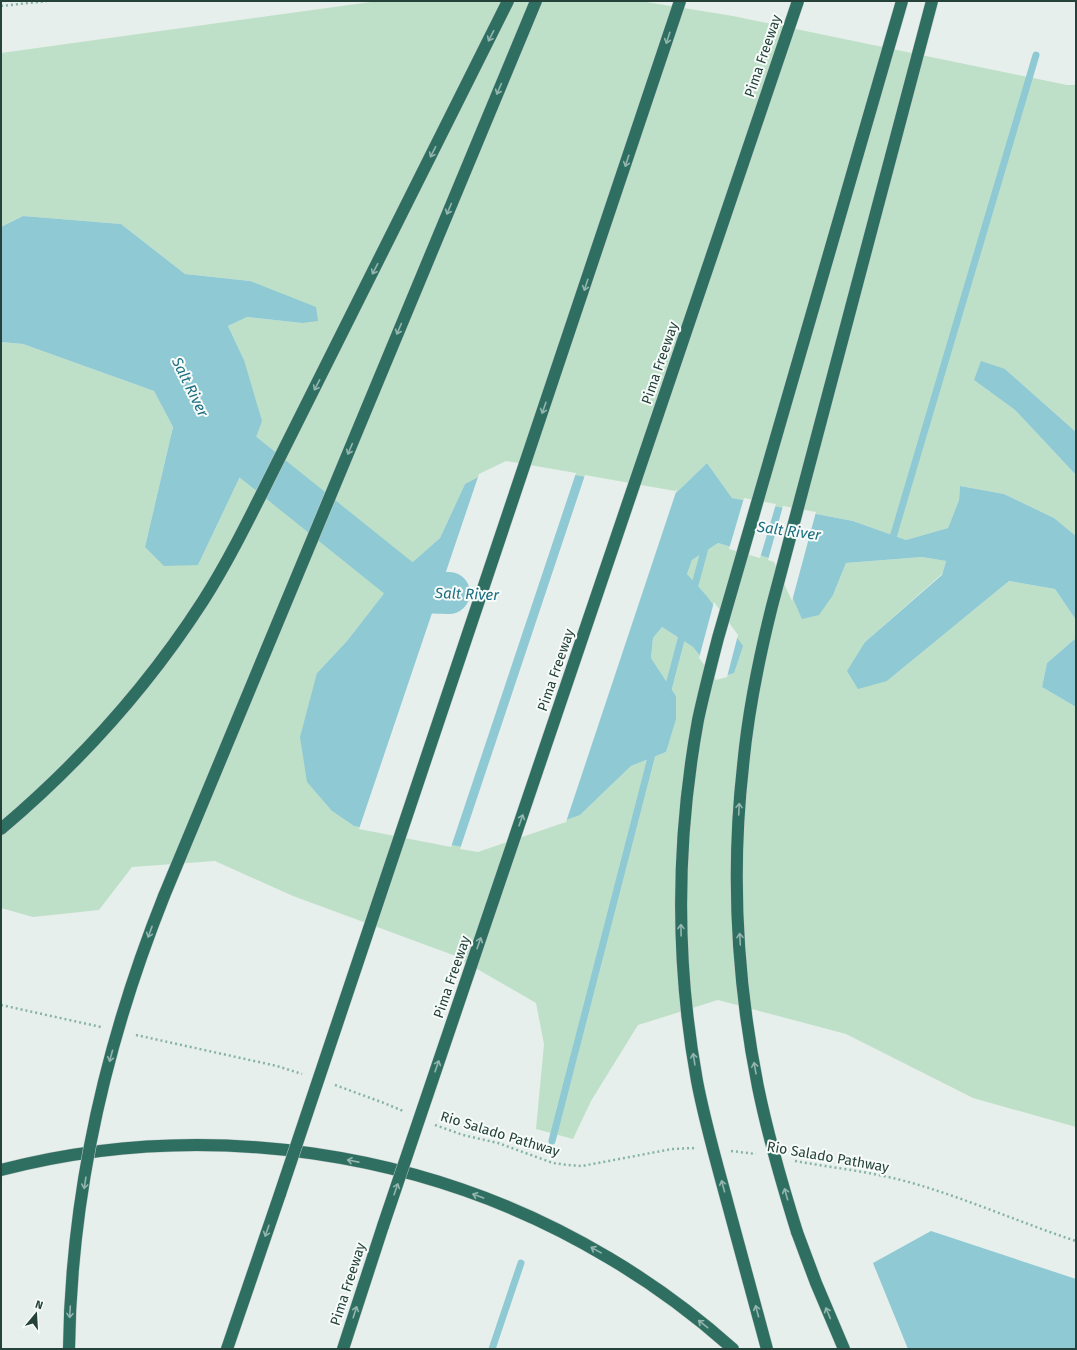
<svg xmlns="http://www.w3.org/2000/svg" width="1077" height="1350" viewBox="0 0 1077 1350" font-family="'Fira Sans',sans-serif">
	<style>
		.green { fill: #bfe0c8 }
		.water { fill: #8ec9d4 }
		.pier { fill: #e6efeb }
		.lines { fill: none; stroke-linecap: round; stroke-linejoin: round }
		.stream { stroke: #8ec9d4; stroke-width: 7 }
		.river { stroke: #8ec9d4; stroke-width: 42 }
		.motorway-casing { stroke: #c2cac8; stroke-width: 13 }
		.path { stroke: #86b3a5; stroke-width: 2.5; stroke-dasharray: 2 3; stroke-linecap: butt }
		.motorway { stroke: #2f6f62; stroke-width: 12 }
		.motorway-bridge-casing { stroke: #c2cac8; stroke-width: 13; stroke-linecap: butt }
		.motorway-bridge { stroke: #2f6f62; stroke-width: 12 }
		.oneway { stroke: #93b5ae }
		.labels { text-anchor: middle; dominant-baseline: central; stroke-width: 4; stroke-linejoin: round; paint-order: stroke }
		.street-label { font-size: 14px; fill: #24423a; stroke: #f7fbf9 }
		.water-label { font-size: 15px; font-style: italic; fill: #1c6f80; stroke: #f7fbf9 }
	</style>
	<rect width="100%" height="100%" fill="#e6efeb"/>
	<path class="green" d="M378,1H640L733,16L1067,85H1076V432L1005,369L974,380L1015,410L1076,475V536L1054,518L1004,494L960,486L959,500L948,528L906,540L853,521L732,498L707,463L676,493L465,484L440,538L399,574L347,641L317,673L332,811L354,826L374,829L580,815L631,766L666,752L676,696L651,658L653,638L662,627L693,647L716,678L706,595L687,574L692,560L718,543L776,560L833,595L846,563L922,557L946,561L942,574L865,642L887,681L1009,581L1055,589L1076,620V638L1047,663L1042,687L1076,707V1127L973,1098L846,1034L718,1000L638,1025L591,1101L573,1139L536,1129L544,1044L536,1003L453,955L293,896L215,861L132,867L99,910L33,917L1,908V342L23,344L154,391L173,427L145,547L198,565L246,464L244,360L228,326L247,317L302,323L250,281L185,274L121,224L23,216L1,227V53Z"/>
	<g class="water">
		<path d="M23,216L121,224L185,274L250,281L316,307L318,321L302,323L247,317L228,326L244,360L262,421L246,464L198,565L164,566L145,547L173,427L154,391L23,344L1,342V227Z"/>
		<path d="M981,361L1005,369L1076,432V475L1015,410L974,380Z"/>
		<path d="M506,463L676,493L707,463L732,498L853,521L906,540L948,528L959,500L960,486L1004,494L1054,518L1076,536V620L1055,589L1009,581L887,681L858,689L847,671L865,642L942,575L946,561L922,557L846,563L833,595L819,615L802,619L776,560L718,543L692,560L687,574L706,595L743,646L734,673L717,678L693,647L662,627L653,638L651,658L676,696V719L666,752L631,766L580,815L478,850L354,826L332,811L307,782L300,737L317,673L347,641L399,574L440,538L465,484Z"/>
		<path d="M1076,638V707L1042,687L1047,663Z"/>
		<path d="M931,1231L1076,1279V1349H908L873,1263Z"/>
	</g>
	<g class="pier">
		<path d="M506,461L576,473L451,847L359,829L479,474Z"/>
		<path d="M585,475L675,491L677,489L566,822L478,852L460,849Z"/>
		<path d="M744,498L776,504L760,558L729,549Z"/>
		<path d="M783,506L816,512L792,601L774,562L768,560Z"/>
		<path d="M714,602L738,635L727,677L716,680L699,658Z"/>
	</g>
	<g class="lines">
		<g class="stream">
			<path d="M891,544L1036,55"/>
			<path d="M693,592L706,544"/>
			<path d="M667,693L683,632"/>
			<path d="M552,1141L653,750"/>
			<path d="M492,1349L521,1263"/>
		</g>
		<path class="river" d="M206,420L208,425L416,592L449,593"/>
		<defs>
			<g id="motorway">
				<path d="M1,829C79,763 147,688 203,601C228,562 249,519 270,477L508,1"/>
				<path d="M164,896L536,1"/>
				<path d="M1,1170C205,1117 429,1150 609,1258C653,1284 695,1315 733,1349"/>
				<path d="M797,1232L816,1283L844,1349"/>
				<path d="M227,1349L280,1194"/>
				<path d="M343,1349L383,1226"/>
			</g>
		</defs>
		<use href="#motorway" class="motorway-casing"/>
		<g class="path">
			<path d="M1,6L47,1"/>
			<path d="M1,1005L101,1027"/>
			<path d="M136,1035L277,1066L302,1074"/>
			<path d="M335,1085L384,1103L403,1111"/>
			<path d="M435,1125L463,1135L498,1143L553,1163L567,1165L582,1166L672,1149L695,1148"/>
			<path d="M731,1151L756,1154"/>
			<path d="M795,1161C834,1168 874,1172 912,1183C968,1199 1021,1223 1076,1241"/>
		</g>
		<use href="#motorway" class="motorway"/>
		<defs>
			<g id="motorway-bridge">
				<path d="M280,1194L680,1"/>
				<path d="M383,1226L798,1"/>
				<path d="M797,1232C782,1184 768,1136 758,1087C737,982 731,872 743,766C748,712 759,658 772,606L932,1"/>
				<path d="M69,1349C71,1194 107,1039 164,896"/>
				<path d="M767,1349C754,1301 741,1253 728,1205C717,1164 705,1123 697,1081C675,960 676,841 698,720C704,692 711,665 718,638L902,1"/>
			</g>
		</defs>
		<use href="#motorway-bridge" class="motorway-bridge-casing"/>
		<use href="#motorway-bridge" class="motorway-bridge"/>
	</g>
	<defs><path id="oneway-shaft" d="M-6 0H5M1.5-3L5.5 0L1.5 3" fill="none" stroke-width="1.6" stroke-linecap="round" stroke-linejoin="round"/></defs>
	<g class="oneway">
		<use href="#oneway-shaft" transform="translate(491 36) rotate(117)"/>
		<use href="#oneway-shaft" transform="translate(668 38) rotate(108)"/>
		<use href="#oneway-shaft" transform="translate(499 89) rotate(113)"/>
		<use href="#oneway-shaft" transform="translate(433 152) rotate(117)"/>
		<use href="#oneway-shaft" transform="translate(627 161) rotate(108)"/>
		<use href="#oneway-shaft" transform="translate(449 209) rotate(113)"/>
		<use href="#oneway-shaft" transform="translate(375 269) rotate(117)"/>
		<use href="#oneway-shaft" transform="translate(586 285) rotate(108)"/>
		<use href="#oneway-shaft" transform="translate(399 329) rotate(113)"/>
		<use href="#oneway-shaft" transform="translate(317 385) rotate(117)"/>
		<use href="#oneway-shaft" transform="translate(544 408) rotate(109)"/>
		<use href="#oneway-shaft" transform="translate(350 449) rotate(113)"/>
		<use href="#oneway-shaft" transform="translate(739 809) rotate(-87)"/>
		<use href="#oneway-shaft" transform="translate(521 820) rotate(-71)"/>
		<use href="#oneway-shaft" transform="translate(681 930) rotate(-91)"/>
		<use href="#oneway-shaft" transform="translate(150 932) rotate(110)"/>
		<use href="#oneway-shaft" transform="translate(740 939) rotate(-93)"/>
		<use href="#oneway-shaft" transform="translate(479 943) rotate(-71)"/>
		<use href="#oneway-shaft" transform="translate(111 1056) rotate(105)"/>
		<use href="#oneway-shaft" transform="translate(694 1059) rotate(-99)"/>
		<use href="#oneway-shaft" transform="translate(437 1066) rotate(-71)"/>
		<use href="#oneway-shaft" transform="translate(755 1068) rotate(-100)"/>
		<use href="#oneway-shaft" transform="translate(353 1161) rotate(-169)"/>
		<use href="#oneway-shaft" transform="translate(85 1183) rotate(99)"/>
		<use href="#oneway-shaft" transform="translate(723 1186) rotate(-105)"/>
		<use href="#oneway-shaft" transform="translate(396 1189) rotate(-71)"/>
		<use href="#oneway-shaft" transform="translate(786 1194) rotate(-106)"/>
		<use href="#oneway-shaft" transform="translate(478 1196) rotate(-160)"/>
		<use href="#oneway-shaft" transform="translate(267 1231) rotate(109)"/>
		<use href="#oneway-shaft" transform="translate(596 1250) rotate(-151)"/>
		<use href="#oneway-shaft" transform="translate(757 1311) rotate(-105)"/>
		<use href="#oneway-shaft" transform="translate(70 1312) rotate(93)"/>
		<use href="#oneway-shaft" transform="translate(355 1312) rotate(-72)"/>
		<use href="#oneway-shaft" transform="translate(828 1313) rotate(-113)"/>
		<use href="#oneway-shaft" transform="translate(703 1324) rotate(-142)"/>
	</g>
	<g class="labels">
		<g class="street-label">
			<text transform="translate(763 56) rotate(-71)">Pima Freeway</text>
			<text transform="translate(660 363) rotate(-71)">Pima Freeway</text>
			<text transform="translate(556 670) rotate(-71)">Pima Freeway</text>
			<text transform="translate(452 977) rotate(-71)">Pima Freeway</text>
			<text transform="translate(500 1134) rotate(17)">Rio Salado Pathway</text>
			<text transform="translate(828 1157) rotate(10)">Rio Salado Pathway</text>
			<text transform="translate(348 1284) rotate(-72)">Pima Freeway</text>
		</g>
		<g class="water-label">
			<text transform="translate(190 387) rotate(64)">Salt River</text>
			<text transform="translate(789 531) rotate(8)">Salt River</text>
			<text transform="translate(467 594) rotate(2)">Salt River</text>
		</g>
	</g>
	<rect width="1077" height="1350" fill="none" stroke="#24423a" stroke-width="4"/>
	<g transform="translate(36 1314) rotate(18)" stroke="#f7fbf9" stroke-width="3" paint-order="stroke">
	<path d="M0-3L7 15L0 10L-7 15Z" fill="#24423a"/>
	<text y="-6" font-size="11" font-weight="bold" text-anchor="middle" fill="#24423a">N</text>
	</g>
</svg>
